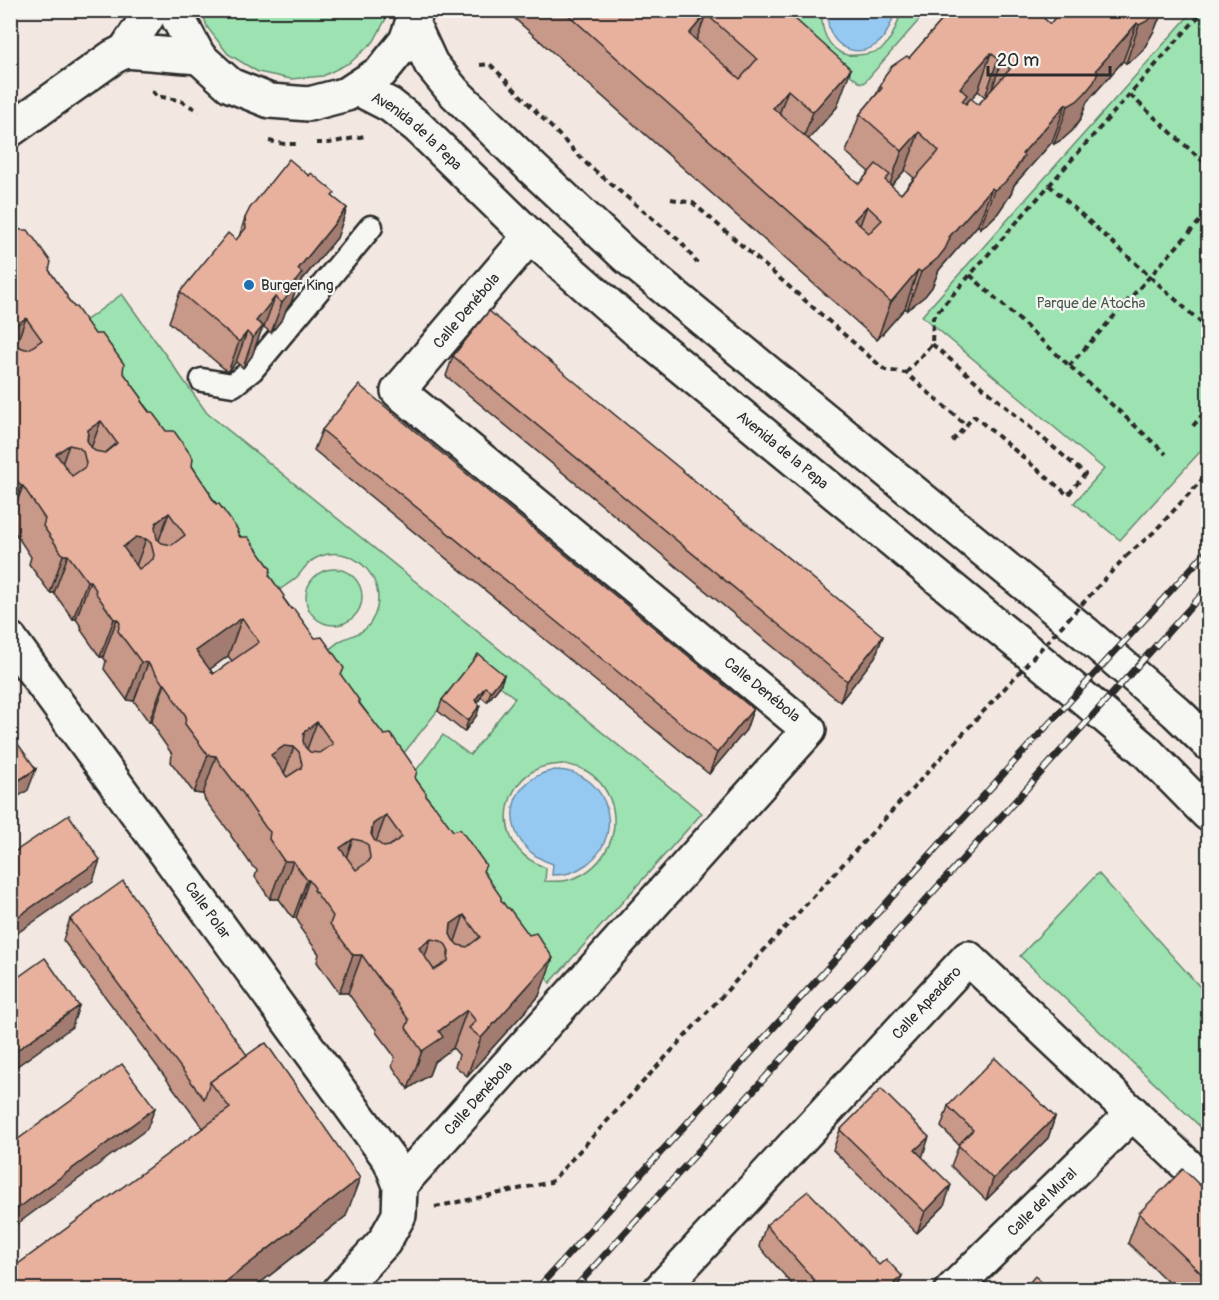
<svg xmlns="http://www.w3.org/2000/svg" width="1219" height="1300" viewBox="0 0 1219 1300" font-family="Pangolin,sans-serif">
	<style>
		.green { fill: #9ce3b1; stroke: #64876e; stroke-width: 1.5; fill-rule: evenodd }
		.water { fill: #95c9f2; stroke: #6b8aa2; stroke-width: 1.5 }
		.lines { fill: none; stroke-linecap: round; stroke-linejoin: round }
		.lane-casing { stroke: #2b2b2b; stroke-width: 27 }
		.street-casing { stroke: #2b2b2b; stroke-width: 38 }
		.secondary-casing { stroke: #2b2b2b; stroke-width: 38 }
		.primary-casing { stroke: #2b2b2b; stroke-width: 38 }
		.path { stroke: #2b2b2b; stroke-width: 4; stroke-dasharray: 6 4.5; stroke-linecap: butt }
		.lane { stroke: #f6f6f2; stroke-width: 22 }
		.street { stroke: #f6f6f2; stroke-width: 33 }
		.secondary { stroke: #f6f6f2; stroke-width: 33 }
		.primary { stroke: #f6f6f2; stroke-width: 33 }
		.rail-casing { stroke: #2b2b2b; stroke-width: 7 }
		.rail { stroke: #f6f6f2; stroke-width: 4.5; stroke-dasharray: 14; stroke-linecap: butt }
		.path-bridge { stroke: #2b2b2b; stroke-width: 4; stroke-dasharray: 6 4.5; stroke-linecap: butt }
		.wall { fill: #c89888; stroke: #2b2b2b; stroke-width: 1.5; fill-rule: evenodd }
		.shaded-wall { fill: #a27c6f; stroke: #2b2b2b; stroke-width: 1.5 }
		.building { fill: #e8b19e; stroke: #2b2b2b; stroke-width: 1.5; fill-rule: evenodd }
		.poi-dot { fill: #1f6fb2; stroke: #f6f6f2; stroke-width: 2 }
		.labels { text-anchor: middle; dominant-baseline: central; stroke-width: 4.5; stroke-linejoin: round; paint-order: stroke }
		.street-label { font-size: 15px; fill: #2b2b2b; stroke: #f6f6f2 }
		.poi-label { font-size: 15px; fill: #2b2b2b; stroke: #f6f6f2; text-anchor: start }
		.park-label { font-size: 15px; fill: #47594c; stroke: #f6f6f2 }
	</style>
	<rect width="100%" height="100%" fill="#f3e8e1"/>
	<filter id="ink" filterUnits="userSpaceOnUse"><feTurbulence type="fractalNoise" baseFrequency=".0167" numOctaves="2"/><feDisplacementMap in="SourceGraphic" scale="12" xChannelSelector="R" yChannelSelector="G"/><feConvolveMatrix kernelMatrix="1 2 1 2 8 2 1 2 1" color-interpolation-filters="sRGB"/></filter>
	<g filter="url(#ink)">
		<g class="green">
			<path d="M202,11V10L390,11L374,41L351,62L323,76L291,79L258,72L228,54L207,27Z"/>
			<path d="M781,11H823C819,28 828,50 847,55C853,56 859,55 866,54C872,53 878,52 883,48C891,40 897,26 900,15L904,14L908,17L912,14V11H927L864,83L859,82L785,21Z"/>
			<path d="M1193,11H1208V443L1120,540L1074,503L1104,469L922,316Z"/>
			<path d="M122,294L207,413L702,813L550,983L405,785L443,735L470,755L515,698L474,665L400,758L324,654C330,649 336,643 342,640C354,634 365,634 372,620C392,586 358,543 321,556C307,561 306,567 297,577C292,582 284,586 278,591L84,322ZM562,764C571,765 580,767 588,772C601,780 610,795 613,809C619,841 599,872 568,880C561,882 553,881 545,881L546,868C536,864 526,859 519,850C498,826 506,785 535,770C543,765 552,765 562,764Z"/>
			<circle cx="334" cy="597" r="28"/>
			<path d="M1098,873L1208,996V1134L1020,956Z"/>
		</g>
		<g class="water">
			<path d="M829,11V10L895,11C892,22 887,37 877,44C852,63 822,39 829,11Z"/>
			<path d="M555,770C613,770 628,844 579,869C571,874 561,875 552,875L553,864C499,847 499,780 555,770Z"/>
		</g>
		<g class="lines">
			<defs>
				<path id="lane" d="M202,380L233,385L252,370L371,227"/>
				<g id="street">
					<path id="s1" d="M10,639L390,1160L400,1185L399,1215L384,1242L340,1290"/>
					<path id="s2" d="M400,1185L809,730L398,391L530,236"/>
					<path id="s3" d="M660,1290L968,958L1208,1185"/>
					<path id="s4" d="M952,1290L1133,1113"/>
				</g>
				<g id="secondary">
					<path d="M125,51L152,10"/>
					<path d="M10,130L113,57L125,51L199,57"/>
				</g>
				<g id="primary">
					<path d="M177,10L179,20L199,57L230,85L270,101L309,104L347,94L381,72L406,41L417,10"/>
					<path d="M412,23L431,64L453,91L532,168L626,256L1086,634L1176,712L1208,743"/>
					<path id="s5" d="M357,88L390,105L417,126L530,236L638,331L1059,677L1145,750L1208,814"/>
				</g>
			</defs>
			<use href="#lane" class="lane-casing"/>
			<use href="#street" class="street-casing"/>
			<use href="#secondary" class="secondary-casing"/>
			<use href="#primary" class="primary-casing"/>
			<g class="path">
				<path d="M480,65L490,64L588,165L681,242L697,263"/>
				<path d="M152,91L156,96L179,100L199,111"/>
				<path d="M1130,95L1208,166"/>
				<path d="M269,141L285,144H300"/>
				<path d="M316,143H329L365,136"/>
				<path d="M1049,185L1208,329"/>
				<path d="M671,199L693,203L885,370L906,373L966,425"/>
				<path d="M970,275L1166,454"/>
				<path d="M932,344L1085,474L1068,495L974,416L951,443"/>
				<path d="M1069,366L1208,212"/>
				<path d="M906,373L932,344L933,317L1204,10"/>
				<path d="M1193,426L1208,408"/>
				<path d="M1126,556L1154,532L1208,473"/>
				<path d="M435,1207L551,1182L982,713"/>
			</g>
			<use href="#lane" class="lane"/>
			<use href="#street" class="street"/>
			<use href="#secondary" class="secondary"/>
			<use href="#primary" class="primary"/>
			<defs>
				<g id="rail">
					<path d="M536,1290L1025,750L1208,550"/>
					<path d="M573,1290L1208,588"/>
				</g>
			</defs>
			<use href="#rail" class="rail-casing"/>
			<use href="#rail" class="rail"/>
			<path class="path-bridge" d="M982,713L1126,556"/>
		</g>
		<g class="wall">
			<path d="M512,10H785L837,107L808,139L859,184L869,172L846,152L860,114L876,95L880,86L909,58L951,10H1040L1039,14L1050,24L1058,14V13L1059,10H1168L1158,21L1155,29L1143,50L1135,58L1126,63L1123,61L1087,102L1080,120L1072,131L1063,139L1054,144L1052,142L1014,185L1011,194L998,213L989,222L980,228L978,225L939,270L932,287L925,296L907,310L905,308L877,340L513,17ZM978,91L985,97L978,105L966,104ZM905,170L914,178L901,194L891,186Z"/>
			<path d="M333,197L347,208L337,238L297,286L291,303L286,310L283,318L271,333L264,327L261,331L252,356L243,368L236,362L228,372L169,322L180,292L236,240L239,237L245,218Z"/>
			<path d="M10,217L49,270L67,298L123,372L141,401L192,466L210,495L269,575L284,599L341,676L359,703L415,778L426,796L484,872L501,900L539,996L467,1076L455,1066L459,1055L453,1048L434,1062L429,1075L408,1089L392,1066L395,1057L376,1032V1029L368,1021L348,993H339L317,962L319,954L300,928L301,926L296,918H293L279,899H270L255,877L257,870L252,866L231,836V834L205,800L203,794L194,793L171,762L172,754L158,734V732L151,722H149L134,701L127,700L104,669L106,661L103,657H100L81,630L82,628L76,619H73L54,593H50L29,564L31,557L10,525ZM228,656L232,661L213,674L210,669Z"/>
			<path d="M453,356L883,636L875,657L840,702L446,376Z"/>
			<path d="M322,430L753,709L746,730L709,774L314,450Z"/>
			<path d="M504,675L500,686L487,702L481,697L478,702L477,715L464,732L438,711L442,700Z"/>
			<path d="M70,919L346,1216L251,1290H10L203,1128L63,940Z"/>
			<path d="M948,1106L1055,1117L1048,1138L986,1200L951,1166L959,1145L941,1127Z"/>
			<path d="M840,1130L922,1157L944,1206L917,1233L833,1150Z"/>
			<path d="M1209,1194V1290H1176L1128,1243L1139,1213Z"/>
			<path d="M766,1225L898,1287L900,1290H797L759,1246Z"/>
		</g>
		<g class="shaded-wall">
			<path d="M1158,10H1168L1158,21L1155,29L1143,50L1135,58L1126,63L1139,25Z"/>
			<path d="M706,14L692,52L689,34Z"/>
			<path d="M1137,23L1123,61L1087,102L1080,120L1072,131L1063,139L1054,144L1068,106L1096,70Z"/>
			<path d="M991,53L978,91L963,107L960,88Z"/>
			<path d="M1004,54L991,92L985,97L998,59Z"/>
			<path d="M851,69L837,107L799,150L813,112Z"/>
			<path d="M788,90L774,128L773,108Z"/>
			<path d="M1066,104L1052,142L1014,185L1011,194L998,213L989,222L980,228L994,190L1022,154Z"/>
			<path d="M919,132L905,170L888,189L902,151Z"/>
			<path d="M992,188L978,225L939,270L932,287L925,296L907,310L921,272L949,237Z"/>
			<path d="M867,206L853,244L840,258L854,220Z"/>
			<path d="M347,208L337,238L297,286L291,303L286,310L283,318L271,333L282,303L298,269Z"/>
			<path d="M918,270L905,308L877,340L891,302Z"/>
			<path d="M275,297L264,327L261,331L252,356L243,368L253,338L256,321Z"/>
			<path d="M26,318L12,356L10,334L13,327Z"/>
			<path d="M247,332L236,362L228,372L239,342Z"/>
			<path d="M101,421L87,459L86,460L88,430Z"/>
			<path d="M69,445L55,483L56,454Z"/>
			<path d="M21,486H23L10,521V515Z"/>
			<path d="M169,513L155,551L151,543L156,523Z"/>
			<path d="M136,537L146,539L132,577L123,547Z"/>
			<path d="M63,555H68L54,593H50Z"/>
			<path d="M87,581H90L76,619H73Z"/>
			<path d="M242,618L228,656L183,689L196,651Z"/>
			<path d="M114,619H117L103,657H100Z"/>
			<path d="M883,636L875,657L840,702L847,681Z"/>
			<path d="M141,662L148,663L134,701L127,700Z"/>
			<path d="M504,675L500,686L487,702L491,691Z"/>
			<path d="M163,684H165L151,722H149Z"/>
			<path d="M485,687L481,697L471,711L475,700Z"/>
			<path d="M480,705L477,715L464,732L468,721Z"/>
			<path d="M753,709L746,730L709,774L717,753Z"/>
			<path d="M317,722L303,760L301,761L304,732Z"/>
			<path d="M284,746L294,747L280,785L271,755Z"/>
			<path d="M208,755L216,756L203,794L194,793Z"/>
			<path d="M36,769L28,790L10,802V786Z"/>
			<path d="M386,815L372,853L370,854L373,824Z"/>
			<path d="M353,839L339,877L340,848Z"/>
			<path d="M100,860L93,881L10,938V922Z"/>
			<path d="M284,861H293L279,899H270Z"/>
			<path d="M307,880H309L296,918H293Z"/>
			<path d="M464,915L451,953L448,955L451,924Z"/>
			<path d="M431,939L418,977L419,948Z"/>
			<path d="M353,955H362L348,993H339Z"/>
			<path d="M553,958L539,996L467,1076L481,1038Z"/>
			<path d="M79,1006L72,1027L10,1071V1055Z"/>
			<path d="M467,1010L453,1048L434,1062L429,1075L408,1089L422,1051L439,1031Z"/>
			<path d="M155,1108L147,1129L10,1229V1214Z"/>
			<path d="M1055,1117L1048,1138L986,1200L993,1179Z"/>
			<path d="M929,1137L922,1158L915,1150Z"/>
			<path d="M360,1178L346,1216L251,1290H215Z"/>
			<path d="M951,1185L944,1206L917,1233L925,1212Z"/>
			<path d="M902,1276L897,1290L894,1283Z"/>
		</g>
		<g class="building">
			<path d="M563,10H785L851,69L813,112L788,90L773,108L859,184L876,164L890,175L885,180L901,194L939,151L919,132L902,151L860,114L882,88L880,86L885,75L892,66L907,56L909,58L951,10H1035L1050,24L1061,10H1158L1149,20L1139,25L1137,23L1096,70L1098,72L1094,82L1085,93L1077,101L1068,106L1066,104L1022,154L1024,156L1012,175L1003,184L994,190L992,188L949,237L950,238L945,249L938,258L921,272L918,270L891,302ZM706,14L757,59L740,79L689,34ZM991,53L998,59L1004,54L1008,57L1003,63L1010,69L978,105L971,98L966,104L962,101L967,95L960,88ZM867,206L882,220L869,233L854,220Z"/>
			<path d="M289,159L309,176L311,173L335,193L332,196L347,208L298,269L302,273L292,286L294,288L282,303L275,297L256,321L263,326L253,338L247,332L239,342L180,292L228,233L236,240L246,228L245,218L250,208Z"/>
			<path d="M10,217L20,230H28L51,262L49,270L67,296V298L74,307H76L95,334H102L124,364L123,372L142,398L141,401L149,412H152L166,431H174L193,458L192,466L210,493V495L216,504H219L238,530L237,532L240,537H248L271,569L269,575L284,596L283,598L291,609H294L315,638L322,637L344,668L341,675L359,700V703L384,735L391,734L417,771L415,778L426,793V796L433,805L435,806L453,831L460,829L486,865L483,871L501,897V900L507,908H509L529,935L536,933L553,958L481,1038L469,1028L476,1021L467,1010L439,1031L443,1037L422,1051L406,1028L409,1020L390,994V991L382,983L362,955H353L330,924L333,916L314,890L315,888L309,880H307L293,861H284L269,839L270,832L266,828L245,798V796L219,762L216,756L208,755L185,724L186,716L172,696V694L165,684H163L148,663L141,662L118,631L120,623L117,619H114L95,592L96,590L90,581H87L68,555H63L43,526L45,519L23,486H21L10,471ZM26,318L42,340L29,349H25L20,347L14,343L12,331L13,327ZM101,421L117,443L105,453L95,451L90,446L87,440L88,430ZM69,445L78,447L83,451L86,463L85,467L72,476L56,454ZM169,513L185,535L172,545L162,543L157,539L155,527L156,523ZM136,537L146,539L151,543L154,555L153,559L139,569L123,547ZM242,618L259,642L213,674L196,651ZM317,722L333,744L320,753L310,752L305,747L303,741L304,732ZM284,746L294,747L299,752L302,764L301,768L287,777L271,755ZM386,815L402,837L389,846L384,847L374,840L371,834L373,824ZM353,839L362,841L368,845L370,857L369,861L356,870L340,848ZM464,915L480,937L467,947L458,945L453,940L450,934L451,924ZM431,939L441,941L446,945L449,951L448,961L434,970L419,948Z"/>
			<path d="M489,311L883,636L847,681L453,356Z"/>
			<path d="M359,385L753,709L717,753L322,430Z"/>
			<path d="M478,654L504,675L491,691L485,687L475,700L480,705L468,721L442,700Z"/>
			<path d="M10,733L36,769L10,786Z"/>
			<path d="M69,815L100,860L10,922V855Z"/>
			<path d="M123,881L247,1055L210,1082L204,1099L70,919Z"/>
			<path d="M45,958L79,1006L10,1055V983Z"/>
			<path d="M266,1043L360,1178L215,1290H10V1270L230,1108L210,1082L260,1046Z"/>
			<path d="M995,1058L1055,1117L993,1179L958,1145L973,1130L948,1106Z"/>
			<path d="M122,1064L155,1108L10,1214V1145Z"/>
			<path d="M881,1089L929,1137L915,1150L951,1185L925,1212L840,1130Z"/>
			<path d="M1183,1169L1209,1194V1281L1139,1213Z"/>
			<path d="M808,1191L879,1265L886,1259L902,1276L894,1283L900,1290H805L815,1281L766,1225Z"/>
			<path d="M1035,1276L1050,1290H1023Z"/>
		</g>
	</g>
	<circle class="poi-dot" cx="249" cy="285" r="6"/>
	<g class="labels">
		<g class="street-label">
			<text stroke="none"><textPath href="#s5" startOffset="74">Avenida de la Pepa</textPath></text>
			<text stroke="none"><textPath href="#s2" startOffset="1250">Calle Denébola</textPath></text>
			<text stroke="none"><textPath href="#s5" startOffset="560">Avenida de la Pepa</textPath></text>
			<text transform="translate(762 690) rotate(39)">Calle Denébola</text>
			<text stroke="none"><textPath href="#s1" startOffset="336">Calle Polar</textPath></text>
			<text stroke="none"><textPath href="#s3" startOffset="392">Calle Apeadero</textPath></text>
			<text stroke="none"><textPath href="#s2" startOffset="117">Calle Denébola</textPath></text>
			<text stroke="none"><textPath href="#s4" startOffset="126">Calle del Mural</textPath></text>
		</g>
		<g class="poi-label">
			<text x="261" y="285">Burger King</text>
		</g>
		<g class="park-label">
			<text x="1091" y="303">Parque de Atocha</text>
		</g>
	</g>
	<rect width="1219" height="1300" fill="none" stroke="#f6f6f2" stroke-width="36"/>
	<rect x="18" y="18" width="1183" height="1264" fill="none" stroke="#2b2b2b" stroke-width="2" filter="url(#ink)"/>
	<path d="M988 66v9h122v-9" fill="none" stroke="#2b2b2b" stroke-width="3"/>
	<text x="997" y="66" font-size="18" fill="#2b2b2b" stroke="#f6f6f2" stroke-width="4.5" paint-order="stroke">20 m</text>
</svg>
